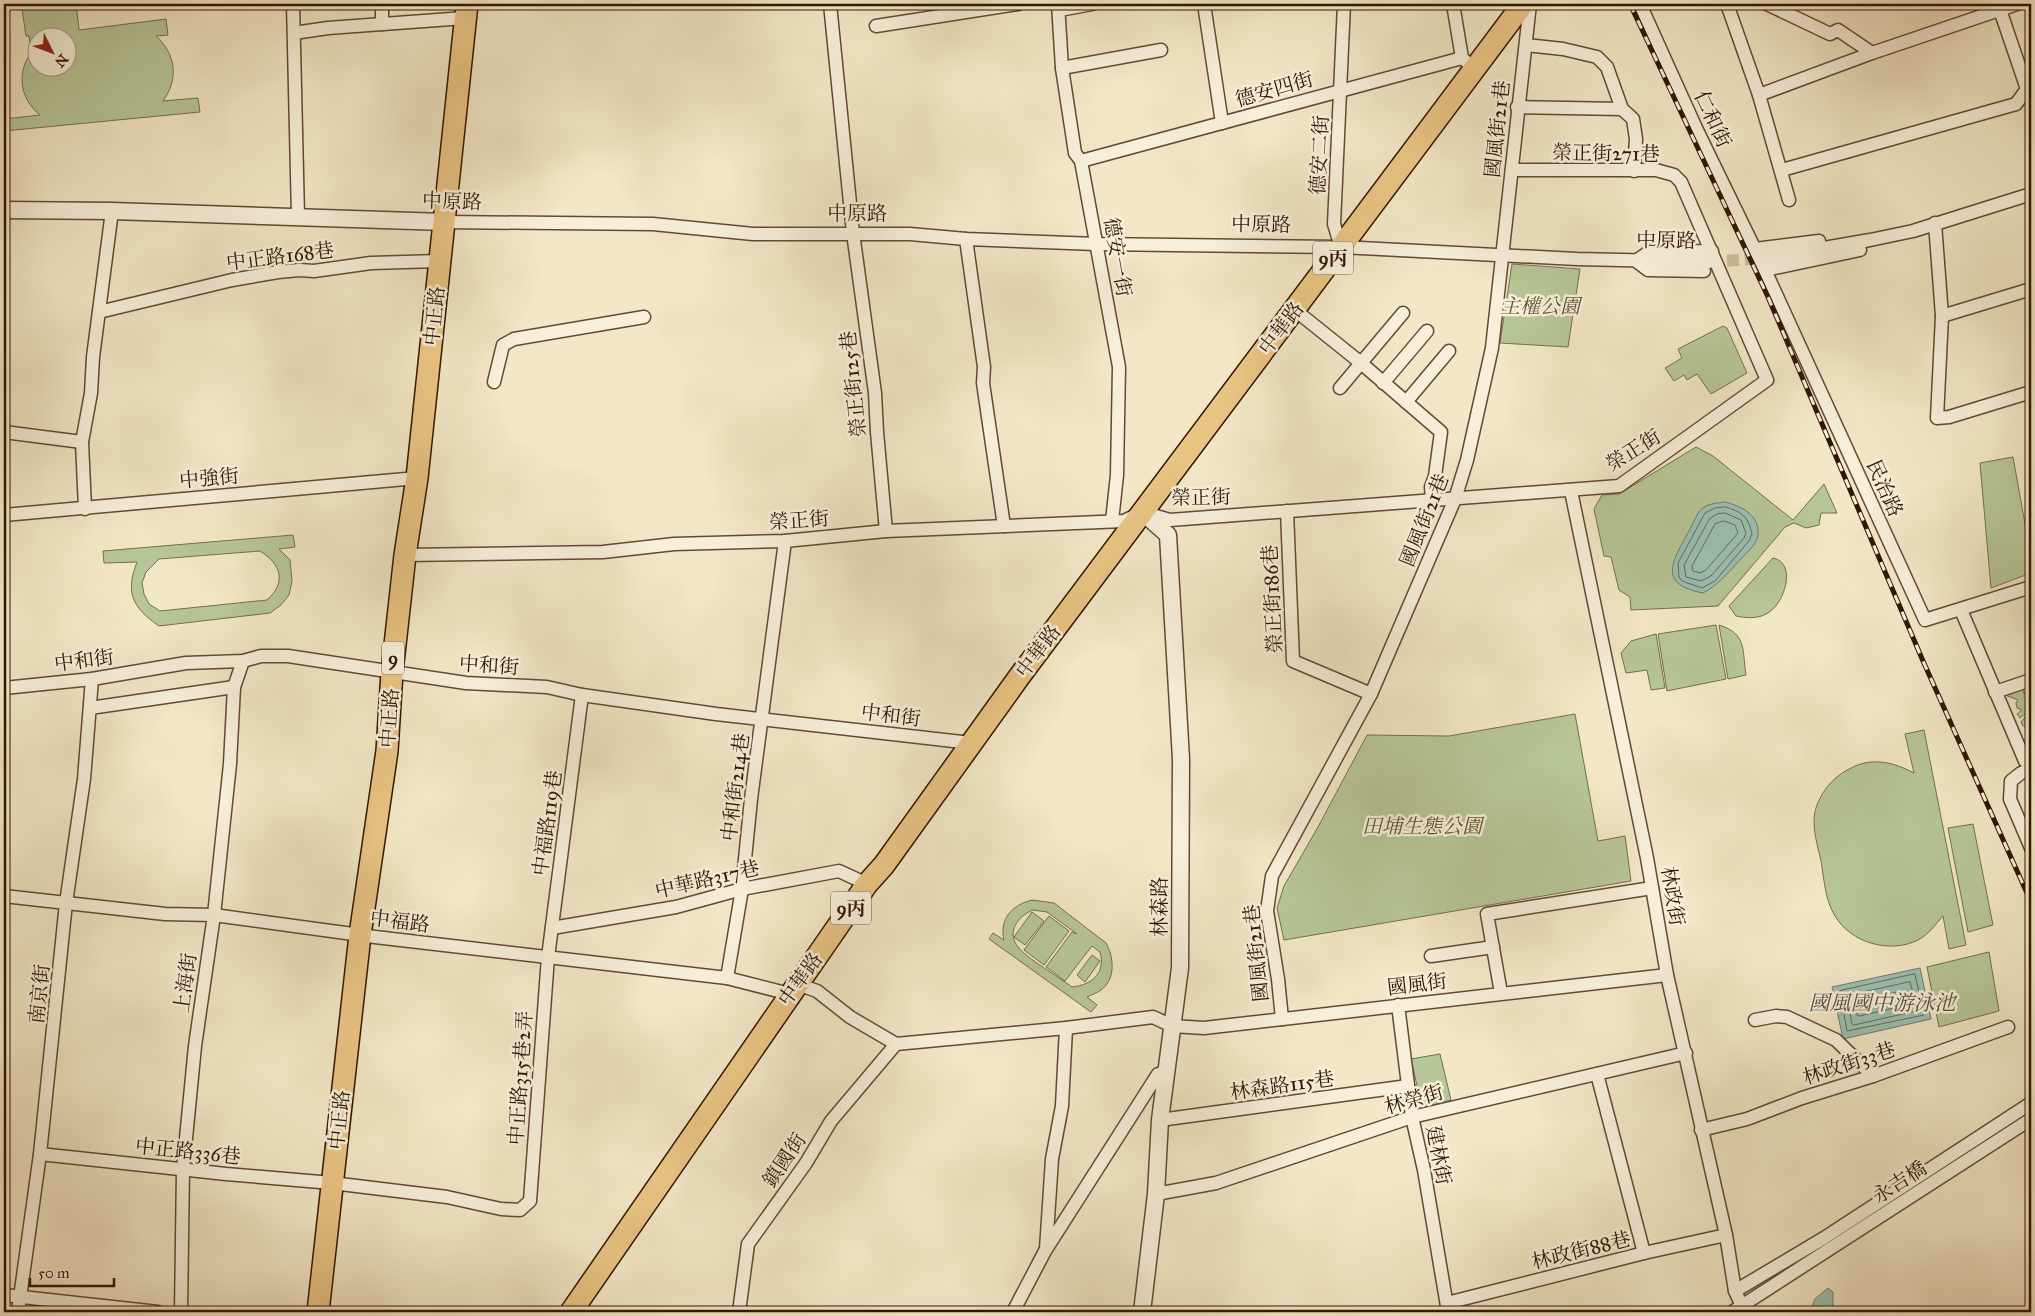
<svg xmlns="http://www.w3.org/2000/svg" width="2035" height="1316" viewBox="0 0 2035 1316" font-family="'IM FELL Great Primer','Noto Serif TC',serif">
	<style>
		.green { fill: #b7c698; stroke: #746e4e; fill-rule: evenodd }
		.water { fill: #9bc0b2; stroke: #717c6c }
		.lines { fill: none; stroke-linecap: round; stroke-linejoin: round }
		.shore { stroke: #666a5a; stroke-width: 1 }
		.minor-tunnel { stroke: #cbbd9f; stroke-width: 12; stroke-dasharray: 12 6; stroke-linecap: butt }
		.minor-casing { stroke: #614a34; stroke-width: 15 }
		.tertiary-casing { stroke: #614a34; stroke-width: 19 }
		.primary-casing { stroke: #311503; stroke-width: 24 }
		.minor { stroke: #f7efda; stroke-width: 12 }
		.tertiary { stroke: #f7efda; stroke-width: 16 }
		.primary { stroke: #e9c483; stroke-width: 21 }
		.rail-casing { stroke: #311503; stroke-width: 5 }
		.rail { stroke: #f7efda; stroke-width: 3; stroke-dasharray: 9; stroke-linecap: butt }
		.labels { text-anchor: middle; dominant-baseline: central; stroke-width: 5; stroke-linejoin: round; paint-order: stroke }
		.shield { fill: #f7efda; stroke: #6c5644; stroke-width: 1 }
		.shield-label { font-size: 19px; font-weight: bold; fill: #311503 }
		.street-label { font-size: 20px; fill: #311503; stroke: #f7efda }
		.park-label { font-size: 20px; font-style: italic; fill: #605337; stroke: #f7efda }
		.water-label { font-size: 21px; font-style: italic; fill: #565140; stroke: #f7efda }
	</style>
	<rect width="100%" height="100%" fill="#f2e7c6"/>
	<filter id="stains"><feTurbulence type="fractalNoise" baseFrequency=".004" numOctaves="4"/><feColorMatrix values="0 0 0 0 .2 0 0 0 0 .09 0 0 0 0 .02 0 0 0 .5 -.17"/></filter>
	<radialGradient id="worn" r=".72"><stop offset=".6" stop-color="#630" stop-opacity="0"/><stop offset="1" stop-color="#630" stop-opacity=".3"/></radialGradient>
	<g class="green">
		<path d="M64,4H76L79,30L166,19L168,35L156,36C176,54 179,79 163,101L198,98L200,112L4,131V119L40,115C19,98 16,71 33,50H31L29,36H26L22,9ZM38,38H68V68H38Z"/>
		<path d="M1512,264L1580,269L1568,347L1500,343Z"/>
		<path d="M1723,326L1727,328L1747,373L1711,394L1697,374L1687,380L1684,375L1674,381L1665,368L1682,358L1678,349Z"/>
		<path d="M1696,447L1713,456L1793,520L1824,484L1837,513H1821L1819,525L1806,528L1794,523L1785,527L1718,606L1631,610L1630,597L1619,590L1611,557L1604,556L1594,509L1602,495L1619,494Z"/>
		<path d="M2013,457L2031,557V573L1991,588L1980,463Z"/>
		<path d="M293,535L295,547L279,549L290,560L292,581L289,595L281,605L270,613L159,626C132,607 125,593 137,562L104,563L103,551ZM260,551C281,564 287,582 267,600L160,611L149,604L144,594L142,583L146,572L159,559Z"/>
		<path d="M1773,558C1798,563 1784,606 1766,614C1757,619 1746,618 1736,616L1729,606Z"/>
		<path d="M1716,625L1726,679L1667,691L1658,634Z"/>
		<path d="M1719,625C1747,634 1742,649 1746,675L1728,679Z"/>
		<path d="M1656,634L1665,688L1651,690L1647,670L1626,673L1621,653L1631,641Z"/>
		<path d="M2031,684V725L2030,722L2028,723L2029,726H2023L2021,722L2026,716L2025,714L2020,718L2017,714L2022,710L2017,708L2016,703L2018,700L2005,695L2022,685L2024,694Z"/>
		<path d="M1575,714L1598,841L1625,836L1631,881L1284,940L1277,908L1284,886L1318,827L1367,735L1449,736Z"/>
		<path d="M1924,730L1966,945L1949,949L1943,916C1935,925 1929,934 1918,940C1890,954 1851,943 1835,916C1825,900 1824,878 1821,861C1817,843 1810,822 1817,805C1824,787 1836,775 1853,767C1874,757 1895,763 1914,773L1905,734Z"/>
		<path d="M1973,824L1993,925L1968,932L1948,828Z"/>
		<path d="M1032,900L1054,903L1106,943C1114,957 1116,979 1101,990C1097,993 1091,995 1087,997L1097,1005L1091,1012L989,939L993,933L1004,940C999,919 1012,905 1032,900ZM1033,910L1047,912L1077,934L1072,932L1046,967L1065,981L1092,946L1100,952C1106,973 1092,985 1072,987C1060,978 1025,957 1018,947C1006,932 1018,916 1033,910Z"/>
		<path d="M1032,912L1044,921L1025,945L1014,937Z"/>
		<path d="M1049,916L1069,931L1044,965L1024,950Z"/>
		<path d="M1989,952L1999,1011L1939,1027L1927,967Z"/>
		<path d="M1092,955L1100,961L1085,982L1077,975Z"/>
		<path d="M1440,1054L1451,1100L1422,1108L1411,1059Z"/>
	</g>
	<g class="water">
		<path d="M1725,502C1741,506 1760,515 1758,535C1757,545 1744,555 1737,563C1726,575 1718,585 1703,593C1657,584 1672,562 1689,531C1693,524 1697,512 1703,508C1710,503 1718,503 1725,502Z"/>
		<path d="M1920,968L1931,1019L1843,1039L1832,987Z"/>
		<path d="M1828,1288L1833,1292V1305L1836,1312H1810L1815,1299Z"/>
	</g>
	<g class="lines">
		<g class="shore">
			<path d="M1725,507C1741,511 1749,517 1752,534L1749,541L1715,581L1702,588L1682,581L1679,577L1678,563L1705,513L1715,508Z"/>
			<path d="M1725,513L1741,520L1746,533L1744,538L1711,576L1701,581L1686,577L1684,565L1710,518L1717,514Z"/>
			<path d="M1724,521L1735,525L1738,533L1706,570L1700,573L1693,571L1692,566L1715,524Z"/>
			<path d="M1915,974L1924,1015L1847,1031L1840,991Z"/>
			<path d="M1910,982L1917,1008L1916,1011L1854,1025L1852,1024L1847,996Z"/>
			<path d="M1904,991L1908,1003L1907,1005L1860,1016L1857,1015L1855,1004L1856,1001Z"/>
		</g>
		<path class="minor-tunnel" d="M1709,262L1766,258"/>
		<defs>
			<g id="minor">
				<path d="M293,4L298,216"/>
				<path d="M830,4L853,233L875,393L877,432L886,531"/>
				<path d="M1058,4L1062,68L1075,153L1081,161L1119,367L1117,475L1112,521"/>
				<path d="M1204,4L1222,123"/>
				<path d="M1453,4L1462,58"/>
				<path d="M1640,4L1696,128L1765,270L1925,620L2031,587"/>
				<path d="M1727,4L1759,95L1789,200"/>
				<path d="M1767,4L1830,34L1838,30L1872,53"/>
				<path d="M1060,10L1092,4"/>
				<path d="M382,24V4"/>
				<path d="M876,26L1018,4"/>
				<path d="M294,33L328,28L465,18"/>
				<path d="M1526,45L1563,49L1597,57L1607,67L1622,109L1633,119L1636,139L1634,171"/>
				<path d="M1062,68L1161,50"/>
				<path d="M1759,95L1872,53L2017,4"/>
				<path d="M1517,107L1622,109"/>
				<path d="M1081,161L1462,58L1474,68"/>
				<path d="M1782,170L2016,104L2027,89L1998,4"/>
				<path d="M444,222L653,224L753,234H910L966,239L1096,244L1341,247L1577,259L1709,262"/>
				<path d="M1935,223L1942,316L1937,418L1949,417L2031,392"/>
				<path d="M966,239L984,367L983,383L1004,526"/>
				<path d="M1341,247L1334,224L1344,4"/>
				<path d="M1755,249L1819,241"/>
				<path d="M1766,258L1870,240L1913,231L2031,194"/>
				<path d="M1765,270L1860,250"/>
				<path d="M1704,271L1648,270L1636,261L1649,252L1712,251"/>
				<path d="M1295,310L1361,363L1441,432L1435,476L1431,487L1432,500"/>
				<path d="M99,312L232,280L278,272L299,270L314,271L371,263L439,261"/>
				<path d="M1942,316L2031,289"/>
				<path d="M494,382L503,345L514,339L644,317"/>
				<path d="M1383,383L1427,331"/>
				<path d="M1340,388L1403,313"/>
				<path d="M1406,402L1449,351"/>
				<path d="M4,432L82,442"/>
				<path d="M1571,491L1647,858L1667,975L1726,1235L1735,1291L1742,1306"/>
				<path d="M85,509L82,442L91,393L93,357L112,211"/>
				<path d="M1287,511L1293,661L1371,694"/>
				<path d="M4,515L417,478"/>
				<path d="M405,555L603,552L674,544L785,541L886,531L1124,521L1142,512L1170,520L1619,486L1767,380L1681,182L1674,175L1656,170H1512"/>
				<path d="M1961,610L2025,761L2031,764"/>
				<path d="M4,688L92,679L186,663L243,661L261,656H288L466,683L547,687L582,695L716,714L971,743"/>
				<path d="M1995,692L2031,680"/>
				<path d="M90,708L234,687"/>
				<path d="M2031,769L2021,773L2011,781L2010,799L2031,848"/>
				<path d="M4,896L165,914L214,915L375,937L727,978L790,994"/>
				<path d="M552,928L676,907L742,889L839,871L867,884"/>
				<path d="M1431,956L1493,947"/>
				<path d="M727,978L742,889L751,799L785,541"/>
				<path d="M797,984L817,991L850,1017L896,1044L1066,1028L1153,1017L1172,1026L1204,1028L1667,975"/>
				<path d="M1501,993L1487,914L1652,888"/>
				<path d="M1398,1005L1412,1117L1424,1170L1448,1312"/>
				<path d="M1282,1019L1278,979L1267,911L1272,876L1371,694L1455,499L1467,460L1492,348L1530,4"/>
				<path d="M1755,1020L1776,1016L1787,1017L1836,1040L1873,1076"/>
				<path d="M1597,1074L1644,1253"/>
				<path d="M1160,1120L1408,1086"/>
				<path d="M1701,1130L1747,1119L1802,1098L1873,1076L2008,1027"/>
				<path d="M40,1154L226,1174L332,1183L447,1197L501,1209L520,1210L530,1201L548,957L582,695"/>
				<path d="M1156,1194L1216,1183L1412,1117L1686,1053"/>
				<path d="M1046,1249L1052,1159L1062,1106L1066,1028"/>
				<path d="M1735,1291L1824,1238L2031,1103"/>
				<path d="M4,1295L158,1312"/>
				<path d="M1447,1303L1644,1253L1726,1235"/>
				<path d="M18,1312L40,1154L66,903L84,779L92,679"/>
				<path d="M181,1312L183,1169L195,1046L214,915L230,764L234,687L243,661"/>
				<path d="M739,1312L748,1244L806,1163L831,1121L896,1044"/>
				<path d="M1013,1312L1045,1251L1158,1074L1167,1072"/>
				<path d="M1732,1312L2031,1119"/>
			</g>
			<g id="tertiary">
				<path d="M4,210L112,211L444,222"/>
				<path d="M1142,1312L1156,1194L1160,1120L1180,968L1181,759L1168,535L1142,512"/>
			</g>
			<g id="primary">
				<path d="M318,1312L360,935L387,751L392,672L405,555L417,478L467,4"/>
				<path d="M571,1312L867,884L884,865L1019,677L1523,4"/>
			</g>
		</defs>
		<use href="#minor" class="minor-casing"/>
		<use href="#tertiary" class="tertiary-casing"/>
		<use href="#primary" class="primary-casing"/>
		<use href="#minor" class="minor"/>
		<use href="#tertiary" class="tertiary"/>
		<use href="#primary" class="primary"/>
		<defs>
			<path id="rail" d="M1630,4L1768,297L1923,661L2031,902"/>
		</defs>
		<use href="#rail" class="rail-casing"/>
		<use href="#rail" class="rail"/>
	</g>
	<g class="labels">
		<g class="shield">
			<rect x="1313" y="241.5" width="40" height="33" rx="4"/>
			<rect x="382" y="641.5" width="22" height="33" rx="4"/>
			<rect x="831" y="891.5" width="40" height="33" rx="4"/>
		</g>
		<g class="shield-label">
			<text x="1333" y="258">9丙</text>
			<text x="393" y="658">9</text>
			<text x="851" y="908">9丙</text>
		</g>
		<g class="street-label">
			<text transform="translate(1274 89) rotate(-16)">德安四街</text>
			<text transform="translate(1713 119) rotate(65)">仁和街</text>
			<text transform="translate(1497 129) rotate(-84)">國風街21巷</text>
			<text transform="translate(1606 153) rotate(1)">榮正街271巷</text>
			<text transform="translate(1319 155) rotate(-87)">德安二街</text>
			<text transform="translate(452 201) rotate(2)">中原路</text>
			<text x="857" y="213">中原路</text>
			<text transform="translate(1261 224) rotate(1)">中原路</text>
			<text transform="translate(1666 240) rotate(1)">中原路</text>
			<text transform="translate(280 256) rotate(-7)">中正路168巷</text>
			<text transform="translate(1118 257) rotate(80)">德安一街</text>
			<text transform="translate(434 316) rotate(-84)">中正路</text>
			<text transform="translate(1281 328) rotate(-53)">中華路</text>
			<text transform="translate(853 384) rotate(-96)">榮正街125巷</text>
			<text transform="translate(1633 450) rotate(-32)">榮正街</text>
			<text transform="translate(209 478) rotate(-5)">中強街</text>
			<text transform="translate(1885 488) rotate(66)">民治路</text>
			<text transform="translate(1201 497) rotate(-1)">榮正街</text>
			<text transform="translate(799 520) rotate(-4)">榮正街</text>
			<text transform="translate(1424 520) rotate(-68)">國風街21巷</text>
			<text transform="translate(1272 599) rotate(-93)">榮正街186巷</text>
			<text transform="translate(1038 651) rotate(-53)">中華路</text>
			<text transform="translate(84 660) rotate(-7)">中和街</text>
			<text transform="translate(489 665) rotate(4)">中和街</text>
			<text transform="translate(891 715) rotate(7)">中和街</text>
			<text transform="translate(389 718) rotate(-86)">中正路</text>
			<text transform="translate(735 787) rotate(-83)">中和街214巷</text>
			<text transform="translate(547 823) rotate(-82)">中福路119巷</text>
			<text transform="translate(707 879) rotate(-13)">中華路317巷</text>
			<text transform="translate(1673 896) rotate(81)">林政街</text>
			<text transform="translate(1159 907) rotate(-90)">林森路</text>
			<text transform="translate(400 921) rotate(7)">中福路</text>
			<text transform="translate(1256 953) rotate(-96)">國風街21巷</text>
			<text transform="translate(800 979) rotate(-54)">中華路</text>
			<text transform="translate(185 983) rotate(-82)">上海街</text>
			<text transform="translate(1417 984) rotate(-7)">國風街</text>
			<text transform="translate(39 994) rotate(-84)">南京街</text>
			<text transform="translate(1849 1063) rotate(-18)">林政街33巷</text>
			<text transform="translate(520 1078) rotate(-86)">中正路315巷2弄</text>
			<text transform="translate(1282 1085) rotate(-8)">林森路115巷</text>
			<text transform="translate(1414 1099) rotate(-16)">林榮街</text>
			<text transform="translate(339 1120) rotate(-84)">中正路</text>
			<text transform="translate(188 1151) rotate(6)">中正路336巷</text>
			<text transform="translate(1439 1155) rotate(79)">建林街</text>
			<text transform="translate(784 1160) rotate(-56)">鎮國街</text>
			<text transform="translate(1899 1182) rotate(-33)">永吉橋</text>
			<text transform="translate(1581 1250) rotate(-14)">林政街88巷</text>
		</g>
		<g class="park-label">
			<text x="1540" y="306">主權公園</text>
			<text x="1422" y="826">田埔生態公園</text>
		</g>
		<g class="water-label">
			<text x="1882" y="1003">國風國中游泳池</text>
		</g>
	</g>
	<rect width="2035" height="1316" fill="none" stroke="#f2e7c6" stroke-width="20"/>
	<rect x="5" y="5" width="2025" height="1306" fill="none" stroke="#311503" stroke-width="2.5"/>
	<rect x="10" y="10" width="2015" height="1296" fill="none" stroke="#311503"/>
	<g transform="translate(52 52) rotate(132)"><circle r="24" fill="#f7efda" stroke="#a89884"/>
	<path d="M0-4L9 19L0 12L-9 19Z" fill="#8f2418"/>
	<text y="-8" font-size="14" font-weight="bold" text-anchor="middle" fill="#311503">N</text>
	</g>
	<path d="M30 1278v8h84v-8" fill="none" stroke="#311503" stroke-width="2.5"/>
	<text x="38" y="1278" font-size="15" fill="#311503" stroke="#f7efda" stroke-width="4" paint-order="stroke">50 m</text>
	<rect width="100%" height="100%" filter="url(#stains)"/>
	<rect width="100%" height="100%" fill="url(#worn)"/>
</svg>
